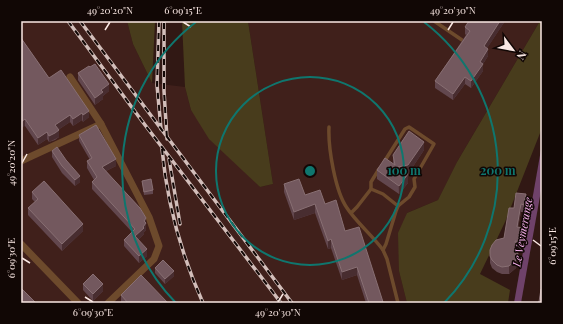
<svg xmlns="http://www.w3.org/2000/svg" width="563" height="324" viewBox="0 0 563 324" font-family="'Playfair Display',serif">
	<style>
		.built { fill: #40201b }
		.green { fill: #483c1c }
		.water { fill: #6f426a }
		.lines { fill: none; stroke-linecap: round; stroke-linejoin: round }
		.service { stroke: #6d4a2c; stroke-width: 3.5 }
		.minor { stroke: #6d4a2c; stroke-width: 7 }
		.rail-casing { stroke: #d2beba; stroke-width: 3.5 }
		.rail { stroke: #110705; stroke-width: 2; stroke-dasharray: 6; stroke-linecap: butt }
		.wall { fill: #62474e }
		.shaded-wall { fill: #482d30 }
		.building { fill: #73585e; stroke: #886f73 }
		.ticks { fill: none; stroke: #fae8e4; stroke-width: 1.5 }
		.ring { fill: none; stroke: #0f766e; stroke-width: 2 }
		.labels { text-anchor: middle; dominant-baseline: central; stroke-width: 3; stroke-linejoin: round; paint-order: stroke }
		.water-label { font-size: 11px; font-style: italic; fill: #f8b1ef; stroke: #110705 }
		.centre { fill: #0f766e; stroke: #110705; stroke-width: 2 }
		.ring-label { font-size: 12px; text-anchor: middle; font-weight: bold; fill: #0f766e; stroke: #110705; stroke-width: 3; stroke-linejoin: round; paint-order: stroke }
		.neatline { fill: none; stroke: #fae8e4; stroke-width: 1.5 }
		.ticks-label { font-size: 10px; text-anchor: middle; fill: #fae8e4 }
	</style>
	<rect width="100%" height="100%" fill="#311814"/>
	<path class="built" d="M21,21H127L133,44L152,83L185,87L191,110L260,187L273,184L248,21H540L457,162L438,200L407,213L399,271L407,303H21Z"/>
	<g class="green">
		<path d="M127,21H155L152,83L133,44Z"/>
		<path d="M182,21H248L273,184L260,187L209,139L191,110L185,87Z"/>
		<path d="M540,21H542V128L505,222L480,274L510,290L508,303H407L399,271L398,233L407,213L438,200L457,162Z"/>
	</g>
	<path class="water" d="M542,144V185L521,303H514Z"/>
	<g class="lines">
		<g class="service">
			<path d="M434,21L462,40"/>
			<path d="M329,127C328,147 335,191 347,208C357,223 372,235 383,250L387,259L398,303"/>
			<path d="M371,189L383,194L398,206"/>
			<path d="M351,213L357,207L371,189V182L379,169"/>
			<path d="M383,250L386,244L396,211L398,206L409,197L415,187L414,179L434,144L409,127L405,129L384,162"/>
		</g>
		<g class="minor">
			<path d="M101,124L149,217L159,246L154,259L108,303"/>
			<path d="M21,161L101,124L70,77"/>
			<path d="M21,244L78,303"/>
		</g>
		<defs>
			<g id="rail">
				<path d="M68,21L142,121L281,303"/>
				<path d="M80,21L292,303"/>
				<path d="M159,21L157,85L161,129"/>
				<path d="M164,23V91L167,139"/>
				<path d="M162,149C167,203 181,254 203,303"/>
				<path d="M169,159L180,224"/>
			</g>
		</defs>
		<use href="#rail" class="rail-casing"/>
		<use href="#rail" class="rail"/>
	</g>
	<g class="wall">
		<path d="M469,21H505L487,48L488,56L483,64V71L471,88L465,84L453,100L435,88V81L466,35L465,34V27Z"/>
		<path d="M21,38L49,78L89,117L83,122L82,120L73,126L70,122L58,130L59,137L55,140L49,142L47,139L38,145L25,126Z"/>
		<path d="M78,73L109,91L103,96V99L95,105L78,80Z"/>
		<path d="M79,135L116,166L106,171L146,218V230L144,232V234L138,240L147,256L139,263L124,246V240L132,232L92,189V182L94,180L87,168V161L90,160L79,141Z"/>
		<path d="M424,150L408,174V183L399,194L377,179V170L393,164V155Z"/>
		<path d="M52,151L80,182L75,186L62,173L52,157Z"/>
		<path d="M142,181L153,190V194L144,195Z"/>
		<path d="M284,184L305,195L325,204L345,231L383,303H366L357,275L342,280L331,248L328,249L315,213L294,220L284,192Z"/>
		<path d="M32,192L83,231L62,251L28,215V208L35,202L32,199Z"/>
		<path d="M526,202L524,212H521L518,227L524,236L521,250L517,249L518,262L516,268L509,274H502L497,272L492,268L490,263V250L504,238L514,208Z"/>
		<path d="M155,268L174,276L165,284L155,273Z"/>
		<path d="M83,284L103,291L93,301L83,290Z"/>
		<path d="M121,295L168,303H122L121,302Z"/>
	</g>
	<g class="shaded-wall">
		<path d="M500,21H505L484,53V46Z"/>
		<path d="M488,49V56L483,64V71L471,88V81L480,62Z"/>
		<path d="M465,77V84L453,100V94Z"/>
		<path d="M109,84V91L103,96V99L95,105V98L101,90Z"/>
		<path d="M89,111V117L83,122V115Z"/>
		<path d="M82,113V120L73,126V119Z"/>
		<path d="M70,115V122L55,132V125Z"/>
		<path d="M25,119V126L21,128V122Z"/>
		<path d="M59,130V137L49,142V136Z"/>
		<path d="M47,132V139L38,145V138Z"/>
		<path d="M424,142V150L408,174V183L399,194L398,167Z"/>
		<path d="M116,159V166L102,173V167Z"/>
		<path d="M80,176V182L75,186V180Z"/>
		<path d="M526,194V202L524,212V205Z"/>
		<path d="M315,204V213L294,220V212Z"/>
		<path d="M521,204V212L517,234V227Z"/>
		<path d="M146,218V230L144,232V234L135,243V236Z"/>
		<path d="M83,224V231L62,251V244Z"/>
		<path d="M524,228V236L521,250V242Z"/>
		<path d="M331,239V248L328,249V241Z"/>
		<path d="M147,249V256L139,263V256Z"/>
		<path d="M518,254V262L516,268L509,274V266Z"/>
		<path d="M357,267V275L342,280V272Z"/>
		<path d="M174,271V276L165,284V279Z"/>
		<path d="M103,284V291L93,301V294Z"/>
	</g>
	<g class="building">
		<path d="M469,21H500L484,46L488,49L480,62L483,64L471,81L465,77L453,94L435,81L470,31L465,27Z"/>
		<path d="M21,38L49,78L61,70L89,111L83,115L82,113L73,119L70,115L55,125L59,130L55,133L49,136L47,132L38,138L25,119L21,122Z"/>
		<path d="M95,64L109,84L101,90L103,92L95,98L78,73L89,66L90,67Z"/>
		<path d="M96,125L116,159L102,167L140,208L146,218L144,221L146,223L143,227L144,228L135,236L147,249L139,256L124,240L135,229L92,182L97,177L87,161L92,158L79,135Z"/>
		<path d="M409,131L424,142L408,165L398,167L408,174L399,186L377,170L385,158L395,165L393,155Z"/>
		<path d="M57,147L66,160L80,176L75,180L62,166L52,151Z"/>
		<path d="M151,179L153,190L144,192L142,181Z"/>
		<path d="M299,179L305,195L320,190L325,204L336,200L345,231L359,227L383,302L380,303H369L357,267L342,272L331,239L328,241L315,204L294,212L284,184Z"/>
		<path d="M44,181L83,224L62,244L28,208L38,199L32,192Z"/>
		<path d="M516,193L526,194L524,205L521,204L517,227L524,228L521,242L515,241L518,254L516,260L509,266L502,267L497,265L492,260L490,256V250L492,245L496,240L504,238L509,208H514Z"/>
		<path d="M163,260L174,271L165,279L155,268Z"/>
		<path d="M93,274L103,284L93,294L83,284Z"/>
		<path d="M141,275L168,303H128L121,295Z"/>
		<path d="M21,288L36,303H21Z"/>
		<path d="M541,289H542V303H537L538,302H539Z"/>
	</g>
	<path class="ticks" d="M183,22L191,27M105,30L110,22M448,30L453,22M22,163L27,154M533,240L541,246M22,258L30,263M85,297L93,302M278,302L283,294"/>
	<g class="ring">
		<circle cx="310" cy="171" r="94"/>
		<path d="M176 303A188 188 0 0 1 196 22M424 22A188 188 0 0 1 444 303"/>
	</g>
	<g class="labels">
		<g class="water-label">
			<text transform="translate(522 232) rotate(-80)">Le Veymerange</text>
		</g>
	</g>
	<circle cx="310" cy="171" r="6" class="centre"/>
	<g class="ring-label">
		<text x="404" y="175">100 m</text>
		<text x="498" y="175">200 m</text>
	</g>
	<rect width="563" height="324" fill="none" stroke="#110705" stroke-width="44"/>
	<g transform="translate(513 50) rotate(122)" stroke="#110705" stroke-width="3" paint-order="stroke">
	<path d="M0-3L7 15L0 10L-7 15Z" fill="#fae8e4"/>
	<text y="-6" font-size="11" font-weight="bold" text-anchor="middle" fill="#fae8e4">N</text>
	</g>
	<rect x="22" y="22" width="519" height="280" class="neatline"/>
	<g class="ticks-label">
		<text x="110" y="14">49°20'20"N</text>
		<text x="183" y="14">6°09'15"E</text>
		<text x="453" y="14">49°20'30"N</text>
		<text transform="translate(11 163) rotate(-90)" y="4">49°20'20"N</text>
		<text transform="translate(552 246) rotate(-90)" y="4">6°09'15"E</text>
		<text transform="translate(11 258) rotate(-90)" y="4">6°09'30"E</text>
		<text x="93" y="316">6°09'30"E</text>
		<text x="278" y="316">49°20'30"N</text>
	</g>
</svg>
